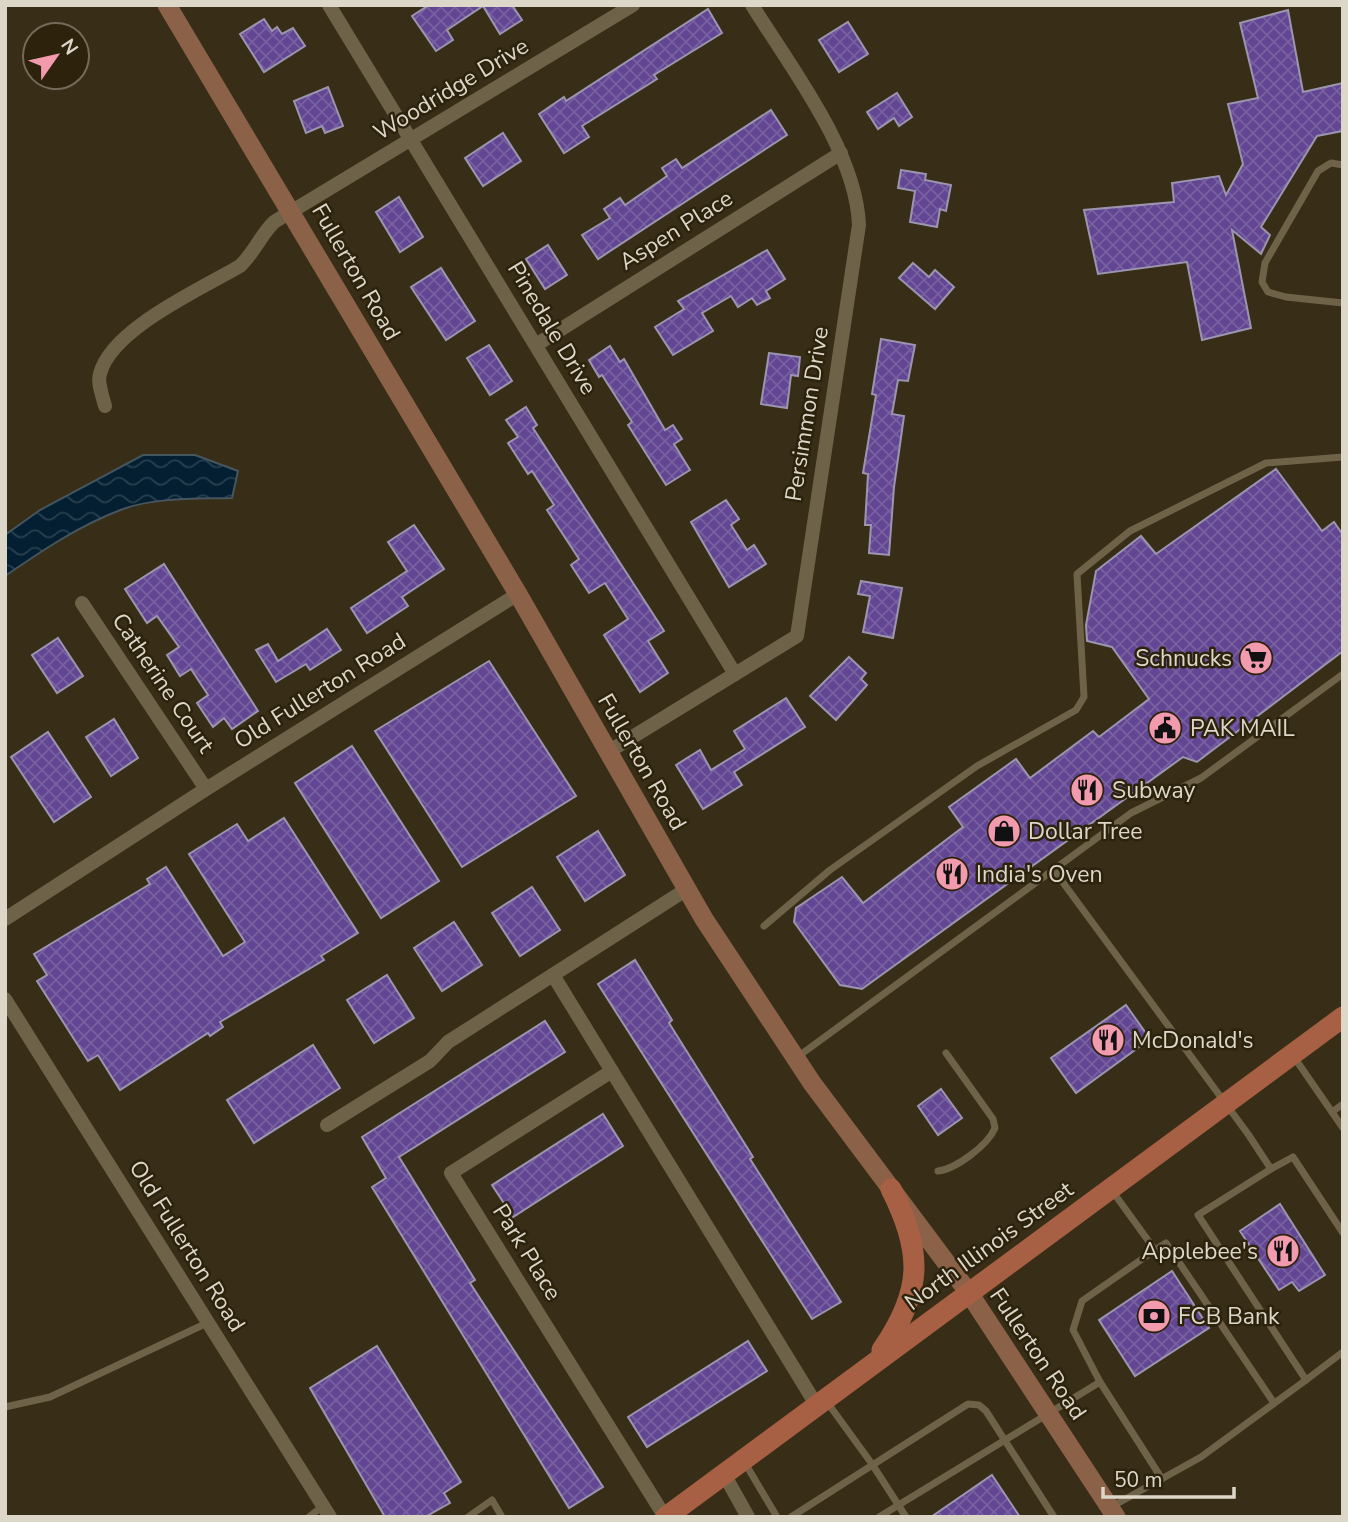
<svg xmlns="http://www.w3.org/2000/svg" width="1348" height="1522" viewBox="0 0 1348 1522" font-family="'Nunito Sans',sans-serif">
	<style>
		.water { fill: url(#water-waves); stroke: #45565f; stroke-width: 2 }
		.building { fill: url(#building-cross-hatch); stroke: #9c95af; stroke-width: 2 }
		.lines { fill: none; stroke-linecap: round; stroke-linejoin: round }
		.lane { stroke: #6e6249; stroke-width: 7 }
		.street { stroke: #6e6249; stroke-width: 14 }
		.secondary { stroke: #8b6147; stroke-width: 19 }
		.primary { stroke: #a86044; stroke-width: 21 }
		.labels { text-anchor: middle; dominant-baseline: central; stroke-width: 5; stroke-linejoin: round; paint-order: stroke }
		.street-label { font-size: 23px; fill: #ddd7c9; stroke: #2d230c }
		.poi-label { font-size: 23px; fill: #ddd7c9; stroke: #2d230c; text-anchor: start }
	</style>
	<defs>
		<pattern id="water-waves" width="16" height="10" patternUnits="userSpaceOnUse" patternTransform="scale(1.75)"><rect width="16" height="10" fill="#041f32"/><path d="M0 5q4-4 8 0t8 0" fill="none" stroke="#283f4e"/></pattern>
		<pattern id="building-cross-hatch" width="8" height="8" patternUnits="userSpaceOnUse" patternTransform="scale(1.75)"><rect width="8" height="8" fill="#624693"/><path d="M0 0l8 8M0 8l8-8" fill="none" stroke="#7860a1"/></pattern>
	</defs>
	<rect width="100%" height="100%" fill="#382d16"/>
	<path class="water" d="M143,455H195L238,471L232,498C197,499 157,497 123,509C80,525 43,550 5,576V535L40,510Z"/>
	<g class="building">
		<path d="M429,5H512L522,20L500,34L483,6L447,30L453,40L436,51L412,16Z"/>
		<path d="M708,9L722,33L654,75L657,79L582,126L589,137L564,153L539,114L564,97L566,101Z"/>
		<path d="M1288,10L1303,92L1343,83V131L1317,136L1261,227L1270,235L1261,254L1232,230L1251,328L1202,340L1187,262L1098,274L1084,210L1174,202L1172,183L1219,176L1226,195L1243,164L1228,104L1258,98L1240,23Z"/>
		<path d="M264,19L272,31L277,27L282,34L293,28L305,46L264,72L240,34Z"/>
		<path d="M848,22L868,54L839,72L819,40Z"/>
		<path d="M328,87L343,126L325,133L322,126L306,133L294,101Z"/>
		<path d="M897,93L912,117L899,126L894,118L878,129L867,112Z"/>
		<path d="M771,110L787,135L598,259L582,235L610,218L604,209L620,198L625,205L667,176L662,168L676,159L682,168Z"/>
		<path d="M503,133L521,161L483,186L465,158Z"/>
		<path d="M901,170L926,174L925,180L951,185L946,211L940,209L937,227L910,222L915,191L898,188Z"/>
		<path d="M399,197L423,237L400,252L376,212Z"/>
		<path d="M548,245L567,275L545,289L526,259Z"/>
		<path d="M767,250L785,279L766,291L770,298L757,305L752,298L738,307L731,296L702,313L713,331L673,355L655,327L684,309L678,301Z"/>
		<path d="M913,263L929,277L935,270L954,287L935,309L899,278Z"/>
		<path d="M441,268L475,321L446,340L411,287Z"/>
		<path d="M881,339L915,345L908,381L898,380L892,414L904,416L894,487L889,555L869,553L871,525H865L868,474L863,473L876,395L872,394Z"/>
		<path d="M489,345L512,381L490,395L467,358Z"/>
		<path d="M610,346L620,362L624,359L665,430L673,425L682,439L674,444L690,470L666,485L628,425L632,422L602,375L599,377L589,360Z"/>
		<path d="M769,353L800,357L798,376L791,375L787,408L761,404Z"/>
		<path d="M526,407L537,425L533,428L664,631L648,641L668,673L640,692L604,635L628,619L605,583L589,593L571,565L579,559L547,510L554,505L532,471L528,474L508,443L518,437L506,420Z"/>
		<path d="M1276,469L1322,531L1334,522L1343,535V651L1197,762L1183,757L862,989L840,985L794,922L796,908L842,877L863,903L963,827L949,807L1016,759L1030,778L1093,731L1099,737L1149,699L1112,647L1087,641L1086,625L1096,571L1141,536L1156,554Z"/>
		<path d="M726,500L739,519L731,525L747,550L754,545L766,564L729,587L691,522Z"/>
		<path d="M414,525L444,569L402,597L408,606L367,633L351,608L407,571L388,542Z"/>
		<path d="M164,564L258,711L232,729L224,718L213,727L197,703L208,695L191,669L180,676L167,655L179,647L157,616L147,623L125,589Z"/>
		<path d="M861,581L902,588L893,638L863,632L870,596L858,594Z"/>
		<path d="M327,629L341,650L310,670L306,664L276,682L256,650L268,644L278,661Z"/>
		<path d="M58,638L83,676L57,693L32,655Z"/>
		<path d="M849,657L866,673L861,679L867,685L836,720L810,696Z"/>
		<path d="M489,661L576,796L462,867L375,731Z"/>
		<path d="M786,698L805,727L734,772L742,785L703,809L676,765L700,750L711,770L745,749L734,731Z"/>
		<path d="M114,719L138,758L111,776L86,737Z"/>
		<path d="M48,732L91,797L54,822L11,757Z"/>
		<path d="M352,746L439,881L381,918L295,783Z"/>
		<path d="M284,818L358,933L321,956L324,960L220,1022L223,1027L210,1036L208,1033L120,1090L98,1055L88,1061L37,981L47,975L34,954L150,884L147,879L166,867L223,956L245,942L189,854L237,824L248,841Z"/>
		<path d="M598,831L625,875L585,901L557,857Z"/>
		<path d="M532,887L560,930L520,956L492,913Z"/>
		<path d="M454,922L482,965L442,991L414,948Z"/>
		<path d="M635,960L672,1020L669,1023L753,1157L750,1159L841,1302L812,1319L598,984Z"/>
		<path d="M387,975L414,1018L374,1043L347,1000Z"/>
		<path d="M1126,1005L1150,1039L1076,1093L1051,1058Z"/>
		<path d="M545,1021L565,1052L399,1157L475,1280L470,1283L603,1487L569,1508L372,1187L386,1178L362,1137Z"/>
		<path d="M313,1045L340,1088L254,1143L227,1100Z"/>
		<path d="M941,1089L962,1118L938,1135L918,1106Z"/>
		<path d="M603,1114L623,1146L513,1217L492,1185Z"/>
		<path d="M1280,1204L1325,1275L1299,1291L1292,1282L1279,1290L1240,1231Z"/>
		<path d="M1172,1271L1209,1328L1135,1376L1099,1320Z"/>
		<path d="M748,1341L767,1371L647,1447L628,1417Z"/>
		<path d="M377,1346L461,1482L444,1493L450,1503L425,1517H385L310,1388Z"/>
		<path d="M992,1475L1020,1517H931Z"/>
	</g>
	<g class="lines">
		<g class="lane">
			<path d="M1343,165L1331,163L1318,171L1265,263L1262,282L1268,292L1286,297L1343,303"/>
			<path d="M1053,869L1248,1134L1271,1169L1198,1215L1306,1380L1343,1352"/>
			<path d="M764,926L830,870L977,766L1076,710L1084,697L1077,574L1130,531L1266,463L1343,457"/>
			<path d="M1294,1057L1343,1128"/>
			<path d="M796,1058L1131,813L1201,778L1343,674"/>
			<path d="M1332,1112L1343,1104"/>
			<path d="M1271,1169L1293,1157L1343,1233"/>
			<path d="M938,1171C956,1169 988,1145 995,1128L993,1119L946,1053"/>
			<path d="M1155,1250L1166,1243L1274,1403"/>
			<path d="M1100,1382L1162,1479"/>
			<path d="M827,1402L872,1464L906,1517"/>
			<path d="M5,1407L50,1397L207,1323"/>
			<path d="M745,1463L777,1517"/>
			<path d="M1111,1507L1201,1457L1306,1380"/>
			<path d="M309,1517L323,1506"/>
			<path d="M468,1517L492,1500L502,1517"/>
			<path d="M791,1517L968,1404L979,1405L986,1411L1054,1517"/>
			<path d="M879,1517L1100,1382L1073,1330L1082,1301L1155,1250L1113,1192"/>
		</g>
		<g class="street">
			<path d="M329,5L735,674"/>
			<path d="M536,345L841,153"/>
			<path d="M105,406C103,397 97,383 100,374C111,329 201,289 240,266C254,253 260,236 274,222L633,5"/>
			<path d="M82,603L206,789"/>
			<path d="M608,752L797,636L859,225C856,151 791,68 752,5"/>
			<path d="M5,919L206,789L518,594"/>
			<path d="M553,975L817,1406"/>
			<path d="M5,999L330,1517"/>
			<path d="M612,1071L451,1173L665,1517"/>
			<path d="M327,1125L430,1061L448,1042L687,889"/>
			<path d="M724,1474L748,1517"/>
		</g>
		<path class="secondary" d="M167,5L518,594L704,919L812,1083L969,1293L1116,1517"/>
		<g class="primary">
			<path d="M882,1350C923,1291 923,1252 891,1189"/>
			<path d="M666,1517L1343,1017"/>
		</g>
	</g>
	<defs>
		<symbol id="supermarket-disc" viewBox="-11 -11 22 22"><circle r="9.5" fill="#f29aae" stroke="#2d230c"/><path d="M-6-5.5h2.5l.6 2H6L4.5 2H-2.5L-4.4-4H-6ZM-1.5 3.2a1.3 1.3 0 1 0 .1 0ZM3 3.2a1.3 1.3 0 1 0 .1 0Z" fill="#111"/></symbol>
		<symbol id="civic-disc" viewBox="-11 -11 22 22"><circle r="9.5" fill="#f29aae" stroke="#2d230c"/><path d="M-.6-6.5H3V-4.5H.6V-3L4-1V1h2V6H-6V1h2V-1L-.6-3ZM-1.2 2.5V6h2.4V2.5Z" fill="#111"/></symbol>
		<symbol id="restaurant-disc" viewBox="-11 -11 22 22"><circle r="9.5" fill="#f29aae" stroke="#2d230c"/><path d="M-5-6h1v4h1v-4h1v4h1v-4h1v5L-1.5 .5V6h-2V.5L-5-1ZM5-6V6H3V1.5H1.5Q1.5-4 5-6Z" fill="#111"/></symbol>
		<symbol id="shop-disc" viewBox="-11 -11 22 22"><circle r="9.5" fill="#f29aae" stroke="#2d230c"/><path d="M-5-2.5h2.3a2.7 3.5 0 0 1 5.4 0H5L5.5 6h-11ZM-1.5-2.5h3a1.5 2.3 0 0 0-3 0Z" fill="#111"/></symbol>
		<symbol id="bank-disc" viewBox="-11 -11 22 22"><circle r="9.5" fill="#f29aae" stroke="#2d230c"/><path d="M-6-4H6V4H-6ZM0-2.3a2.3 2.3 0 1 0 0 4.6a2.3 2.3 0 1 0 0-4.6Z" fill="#111"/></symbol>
	</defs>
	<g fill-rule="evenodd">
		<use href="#supermarket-disc" x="1237" y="639" width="38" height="38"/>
		<use href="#civic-disc" x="1146" y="709" width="38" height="38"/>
		<use href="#restaurant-disc" x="1068" y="771" width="38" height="38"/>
		<use href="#shop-disc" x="985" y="812" width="38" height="38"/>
		<use href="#restaurant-disc" x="933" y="855" width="38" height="38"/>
		<use href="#restaurant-disc" x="1089" y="1021" width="38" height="38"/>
		<use href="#restaurant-disc" x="1264" y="1232" width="38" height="38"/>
		<use href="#bank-disc" x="1135" y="1297" width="38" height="38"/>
	</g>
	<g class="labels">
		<g class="street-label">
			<text transform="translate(451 89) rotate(-31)">Woodridge Drive</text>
			<text transform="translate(676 230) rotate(-32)">Aspen Place</text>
			<text transform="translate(356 272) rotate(60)">Fullerton Road</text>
			<text transform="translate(552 328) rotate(59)">Pinedale Drive</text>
			<text transform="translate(807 414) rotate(-81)">Persimmon Drive</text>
			<text transform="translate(163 683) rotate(56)">Catherine Court</text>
			<text transform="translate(320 691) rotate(-32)">Old Fullerton Road</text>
			<text transform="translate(642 762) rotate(60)">Fullerton Road</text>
			<text transform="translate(187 1246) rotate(58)">Old Fullerton Road</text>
			<text transform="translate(989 1246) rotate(-36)">North Illinois Street</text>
			<text transform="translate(527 1252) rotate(58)">Park Place</text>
			<text transform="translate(1038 1354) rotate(56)">Fullerton Road</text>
		</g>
		<g class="poi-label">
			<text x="1232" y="658" text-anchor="end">Schnucks</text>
			<text x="1190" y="728">PAK MAIL</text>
			<text x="1112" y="790">Subway</text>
			<text x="1028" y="831">Dollar Tree</text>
			<text x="976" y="874">India's Oven</text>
			<text x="1132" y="1040">McDonald's</text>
			<text x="1258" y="1251" text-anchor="end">Applebee's</text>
			<text x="1178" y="1316">FCB Bank</text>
		</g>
	</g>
	<rect width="1348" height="1522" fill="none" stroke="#ddd7c9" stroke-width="14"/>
	<g transform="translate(56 56) rotate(56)"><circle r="33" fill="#2d230c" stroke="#736b58" stroke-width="2"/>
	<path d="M0-5L12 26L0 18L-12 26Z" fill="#f29aae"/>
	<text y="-10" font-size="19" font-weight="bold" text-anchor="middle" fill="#ddd7c9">N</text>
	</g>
	<path d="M1103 1487v10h131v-10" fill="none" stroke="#ddd7c9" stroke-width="3.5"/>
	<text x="1114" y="1487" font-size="21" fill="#ddd7c9" stroke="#2d230c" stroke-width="5" paint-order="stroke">50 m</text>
</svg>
